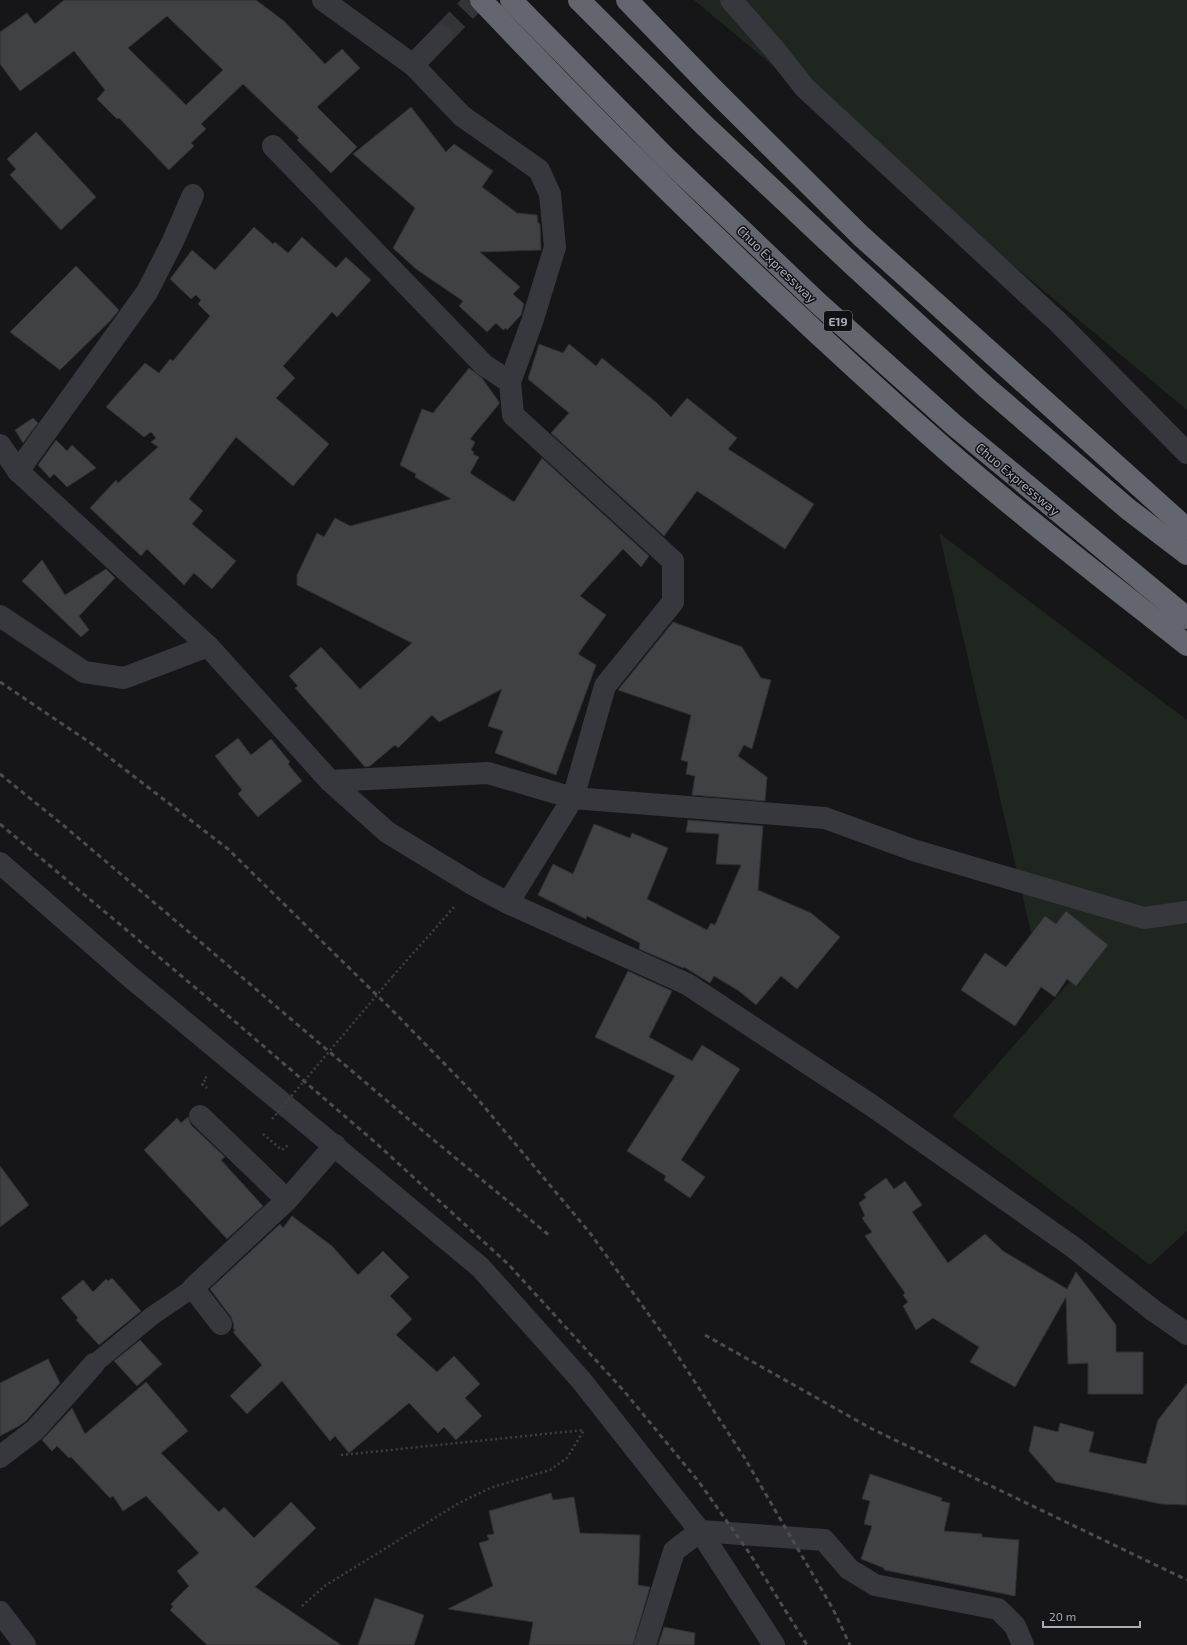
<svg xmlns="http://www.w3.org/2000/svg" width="1187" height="1645" viewBox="0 0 1187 1645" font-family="'Exo 2',sans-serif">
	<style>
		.green { fill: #1e261f }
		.building { fill: #404145; stroke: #303034; fill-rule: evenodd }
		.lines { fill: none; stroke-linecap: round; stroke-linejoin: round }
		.minor-tunnel { stroke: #333438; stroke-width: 22; stroke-dasharray: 22 11; stroke-linecap: butt }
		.path { stroke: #3d3f44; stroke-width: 2.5; stroke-dasharray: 2 3; stroke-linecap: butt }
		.service { stroke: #37383d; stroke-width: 19 }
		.minor { stroke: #37383d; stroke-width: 22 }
		.motorway { stroke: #63666e; stroke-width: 22 }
		.rail { stroke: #4a4c52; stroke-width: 3; stroke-dasharray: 5 4; stroke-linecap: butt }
		.path-bridge { stroke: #3d3f44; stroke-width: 2.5; stroke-dasharray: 2 3; stroke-linecap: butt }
		.labels { text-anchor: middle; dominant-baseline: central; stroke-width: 3; stroke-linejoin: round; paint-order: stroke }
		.shield { fill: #111113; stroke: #7b7e86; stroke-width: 1 }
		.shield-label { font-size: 12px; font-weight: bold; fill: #a8adb8 }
		.street-label { font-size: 13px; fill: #a8adb8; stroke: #111113 }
	</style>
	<rect width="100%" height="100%" fill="#161618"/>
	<g class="green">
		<path d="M694,0H1187V410Z"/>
		<path d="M939,533L1187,720V1231L1150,1265L952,1116L1080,970L1033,941Z"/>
	</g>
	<g class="building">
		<path d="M64,0H256L284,21L325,64L342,49L360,68L317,107L357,147L331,173L297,140L299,138L243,84L201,124L206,129L191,143L194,146L169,170L119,118L117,119L97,99L105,90L74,51L20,91L0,64V32L27,13L35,24ZM167,16L223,70L186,105L128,48Z"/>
		<path d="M411,107L446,152L454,144L493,171L482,187L517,213L537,215L538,223L540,224L541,250L480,252L520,287L513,294L524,304L521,315L507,330L506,328L503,330L496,323L487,332L459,306L463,301L416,269L393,248L415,208L353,154Z"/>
		<path d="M36,132L96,197L61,230L10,175L16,169L7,159Z"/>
		<path d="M254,227L273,244L275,242L288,253L302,237L336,268L346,257L371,280L337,317L332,312L283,366L295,378L276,398L329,444L293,486L236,437L189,499L203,511L192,524L236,561L212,589L194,573L184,585L147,549L141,556L90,508L116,480L118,483L158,447L151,442L156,438L151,432L144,437L106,407L145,363L159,373L170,359L173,361L210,316L198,304L201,300L196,295L191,299L170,279L192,250L215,270Z"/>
		<path d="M76,266L119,310L111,320L60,370L10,332Z"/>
		<path d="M539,344L563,353L569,344L596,366L602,358L657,403L671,417L687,398L737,438L728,449L814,504L785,549L697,491L664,536L551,433L569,413L528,379Z"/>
		<path d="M469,368L482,378L499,402V404L470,439L475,442L471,450L474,452L473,454L479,457L470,473L514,502L542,458L649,556L641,567L623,549L580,596L606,615L578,654L596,665L556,775L495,753L503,731L488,726L502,689L439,722L432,715L398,748L395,745L370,766L365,767L295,688L298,686L289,676L321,647L360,689L412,643L297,585V575L317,533L324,537L335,518L350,526L451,499L415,477L416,474L400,465L422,409L433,413Z"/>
		<path d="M33,418L38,423L23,443L15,430Z"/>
		<path d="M56,440L67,451L72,445L96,468L67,487L54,474L50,478L38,465Z"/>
		<path d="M42,560L65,595L106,569L115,578L79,616L89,630L81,637L22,581Z"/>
		<path d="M673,622L742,647L761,678L771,680L752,749L744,745L738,756L767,777L765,801L692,795L695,776L686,774L688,762L681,760L691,715L618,690Z"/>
		<path d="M238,738L251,755L271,739L290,762L288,764L302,781L258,817L238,794L242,790L215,756Z"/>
		<path d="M688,820L763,826L758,890L811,913L840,937L797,989L781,976L756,1005L739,991L714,976L710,983L684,967L683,968L639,949L640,943L587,916L586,919L538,895L553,864L573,874L594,824L630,838L632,833L668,848L647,899L707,930L711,923L715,925L741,865L716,864L719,834L686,832Z"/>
		<path d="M1066,911L1108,945L1076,986L1067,979L1055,997L1041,987L1015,1026L961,990L985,953L1006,967L1045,916L1056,924Z"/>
		<path d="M628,971L672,991L649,1037L692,1061L702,1045L740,1069L681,1160L705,1177L690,1198L664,1180L666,1176L627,1151L675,1076L595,1037Z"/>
		<path d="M188,1117L191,1125L225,1157L221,1160L263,1206L227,1239L144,1150L177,1118L181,1123Z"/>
		<path d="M0,1166L29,1205L0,1227Z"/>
		<path d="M886,1178L894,1189L905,1181L922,1205L912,1212L948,1263L985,1234L1003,1251L1067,1289L1076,1272L1116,1325V1352H1143V1394H1088V1363L1068,1364L1066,1297L1015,1387L970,1362L979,1347L933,1318L916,1330L903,1306L908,1302L903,1295L905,1293L865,1236L872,1232L862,1218L865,1216L859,1203L866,1198L864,1194Z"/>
		<path d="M292,1216L332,1246L358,1275L383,1251L409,1277L390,1296L412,1319L396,1335L437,1372L454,1356L480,1384L465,1398L482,1416L456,1440L444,1427L438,1433L409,1403L349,1453L335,1436L330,1441L282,1381L247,1414L230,1396L262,1365L233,1332L235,1331L233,1328L234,1325L231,1317L210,1289L280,1224L283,1228Z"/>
		<path d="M112,1278L141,1311L99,1345L76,1320L78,1318L61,1298L83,1280L93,1292L106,1279L108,1281Z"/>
		<path d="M140,1340L162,1364L137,1386L114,1361Z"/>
		<path d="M48,1359L60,1383L26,1421L19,1426L0,1436V1383Z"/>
		<path d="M146,1382L188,1431L161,1453L219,1512L224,1507L254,1538L291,1502L316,1528L255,1587L341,1645H207L170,1610L173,1607L171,1604L189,1586L177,1571L199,1553L146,1496L123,1511L113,1496L110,1498L71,1457L69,1458L57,1446L52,1451L42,1440L72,1408L85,1434Z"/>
		<path d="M1187,1383V1505L1161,1504L1056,1482L1029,1451L1034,1426L1058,1432L1060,1423L1094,1432L1089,1452L1146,1464L1158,1420Z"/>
		<path d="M870,1474L942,1498L941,1501L950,1503L944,1531L982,1534V1537L1019,1540L1015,1596L884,1570V1568L861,1559L872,1526L864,1524L870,1501L862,1499Z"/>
		<path d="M551,1493L553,1500L574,1497L580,1533L640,1535L638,1585L650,1587L633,1645H529L533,1622L448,1609L493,1586L479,1543L489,1540L487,1535L494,1534L489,1511Z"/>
		<path d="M375,1598L424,1615L414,1645H358Z"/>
		<path d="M664,1627L695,1633L694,1645H658Z"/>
	</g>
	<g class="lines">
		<path class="minor-tunnel" d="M442,35L476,0"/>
		<g class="path">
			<path d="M393,976L455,906"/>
			<path d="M205,1077L207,1078L202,1084L207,1088"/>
			<path d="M263,1134L282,1150L288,1145"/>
			<path d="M341,1455L584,1430"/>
			<path d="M302,1606L326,1585L459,1503L490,1488L550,1470L567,1458L584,1430"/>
		</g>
		<path class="service" d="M94,1364L152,1316L193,1288"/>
		<g class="minor">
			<path d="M323,0L413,65L462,116L539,170L550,194L555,247L532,322L510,382"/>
			<path d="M731,0L775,50L805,88L1058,322L1187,453"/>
			<path d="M413,65L442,35"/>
			<path d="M273,146L484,365L510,382L513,415L673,561V602L605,686L573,798L508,903"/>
			<path d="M0,445L18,471L208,646L330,781L387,832L474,885L508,903L687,984L871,1105L1073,1247L1154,1311L1187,1334"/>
			<path d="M18,471L147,292L173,241L193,195"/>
			<path d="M0,616L84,672L124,678L208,646"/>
			<path d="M330,781L488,773L573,798L825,818L913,850L1144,918L1187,912"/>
			<path d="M0,863L128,975L480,1267L581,1380L700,1531L774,1645"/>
			<path d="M200,1116L287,1200"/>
			<path d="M221,1324L193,1288L287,1200L335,1145"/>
			<path d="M0,1457L35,1430L94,1364"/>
			<path d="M0,1612L25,1645"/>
			<path d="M645,1645L674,1551L700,1531L824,1540L849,1569L875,1585L998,1609L1015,1626L1023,1645"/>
		</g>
		<g class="motorway">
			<path d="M481,0C629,156 783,306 944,448C1022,516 1105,580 1187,645"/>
			<path d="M511,0L666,158L818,303L954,425L1187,618"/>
			<path d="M579,0L704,125L853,265L987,388L1128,509L1187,554"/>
			<path d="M627,0L712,88L861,236L1187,529"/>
		</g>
		<g class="rail">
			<path d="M0,682L92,744L228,849L393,1011L471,1091L590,1233L670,1344L744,1457L833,1609L850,1645"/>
			<path d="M0,774L63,825L406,1117L550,1236"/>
			<path d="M0,824L197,989L376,1143L508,1264L624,1391L699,1482L750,1554L807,1645"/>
			<path d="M705,1335L872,1429L1187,1580"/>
		</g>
		<path class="path-bridge" d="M272,1119L393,976"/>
	</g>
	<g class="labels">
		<rect class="shield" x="824" y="311" width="28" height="20" rx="3"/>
		<g class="shield-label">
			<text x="838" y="321">E19</text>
		</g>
		<g class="street-label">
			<text transform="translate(777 264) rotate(44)">Chuo Expressway</text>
			<text transform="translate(1018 479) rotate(40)">Chuo Expressway</text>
		</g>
	</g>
	<path d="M1043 1621v6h97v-6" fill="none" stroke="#a8adb8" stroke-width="2"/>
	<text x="1049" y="1621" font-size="12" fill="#a8adb8" stroke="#111113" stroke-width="3" paint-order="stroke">20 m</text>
</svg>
